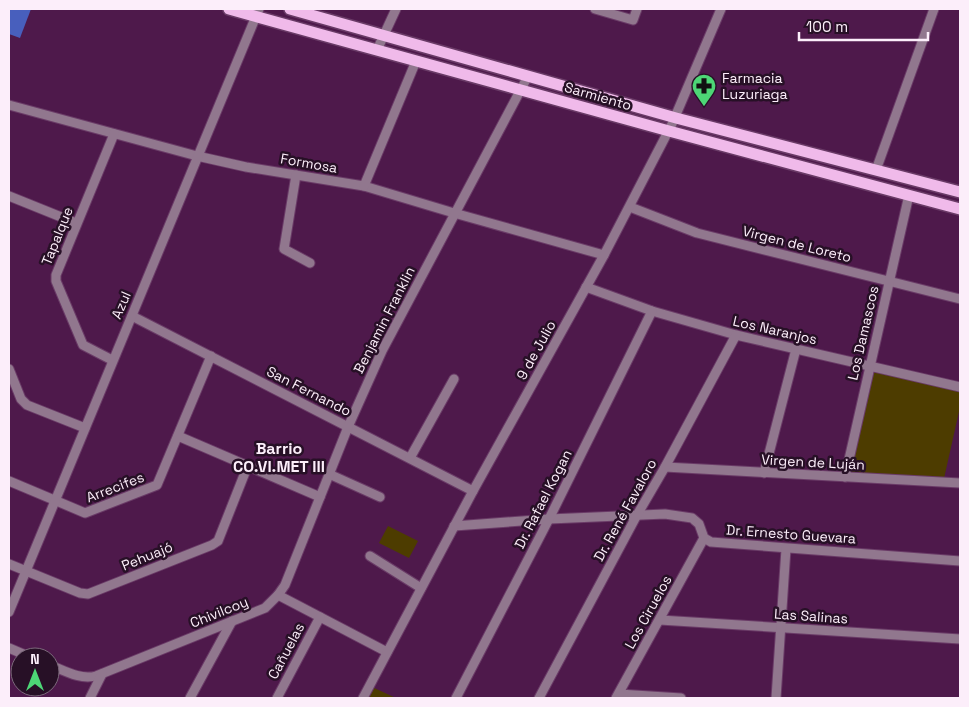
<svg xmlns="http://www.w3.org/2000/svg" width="969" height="707" viewBox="0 0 969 707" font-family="'Space Grotesk',sans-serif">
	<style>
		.green { fill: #4d3c00 }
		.building { fill: #485fbd }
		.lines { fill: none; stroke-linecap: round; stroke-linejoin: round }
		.minor-casing { stroke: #6a3b67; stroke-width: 11 }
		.major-casing { stroke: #6a3b67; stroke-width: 14 }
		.minor { stroke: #91778e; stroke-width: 9 }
		.major { stroke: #f0baea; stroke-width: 11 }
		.labels { text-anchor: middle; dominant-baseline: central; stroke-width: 5; stroke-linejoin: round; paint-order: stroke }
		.poi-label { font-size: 14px; fill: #fceefa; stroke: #271026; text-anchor: start }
		.street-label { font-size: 14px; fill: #fceefa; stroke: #271026 }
		.quarter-label { font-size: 16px; font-weight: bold; fill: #fceefa; stroke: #271026 }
	</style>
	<rect width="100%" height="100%" fill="#4e194b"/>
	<g class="green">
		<path d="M870,366L960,387V407L943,483L845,477Z"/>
		<path d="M388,526L418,541L409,558L379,543Z"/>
		<path d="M372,687L396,698H366Z"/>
	</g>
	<path class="building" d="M9,9H31L20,38L9,34Z"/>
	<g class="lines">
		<defs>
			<g id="minor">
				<path d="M595,9L633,20L637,9"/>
				<path d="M377,50L396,9"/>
				<path d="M9,105L197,156L246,167L364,186L454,213L604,255"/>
				<path d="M876,170L934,9"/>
				<path d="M296,175L284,249L310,263"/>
				<path d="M364,186L416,61"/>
				<path d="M9,196L76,223"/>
				<path d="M630,207L697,233L960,299"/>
				<path d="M586,287L652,311L736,335L960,387"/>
				<path d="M132,316L473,491"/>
				<path d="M112,360L83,345L56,281V275L114,134"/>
				<path d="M9,369L21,399L27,405L85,428"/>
				<path d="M178,436L320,497"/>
				<path d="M410,458L454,379"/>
				<path d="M665,467L960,483"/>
				<path d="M764,473L796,349"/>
				<path d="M329,474L380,497"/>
				<path d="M845,477L909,195"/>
				<path d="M9,481L85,513L157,485L211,356"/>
				<path d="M454,526L549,519L665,514L692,518L699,524L704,538L711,542L960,561"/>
				<path d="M370,556L421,588"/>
				<path d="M9,564L80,593L88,594L212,545L218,541L248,465"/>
				<path d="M278,595L285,585L348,427L382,351L528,76"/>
				<path d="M9,612L259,9"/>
				<path d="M660,620L960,639"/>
				<path d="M9,648L30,657"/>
				<path d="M50,665C65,671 80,680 96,676L265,608L278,595L387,652"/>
				<path d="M619,694L681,698"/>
				<path d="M90,698L102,674"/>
				<path d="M190,698L232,621"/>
				<path d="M277,698L320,617"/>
				<path d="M363,698L473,491L604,255L672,124L721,9"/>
				<path d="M456,698L549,519L652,311"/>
				<path d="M539,698L637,515L665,467L736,335"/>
				<path d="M616,698L704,538"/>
				<path d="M776,698L786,549"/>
			</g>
			<g id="major">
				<path d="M229,9L669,131L960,209"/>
				<path d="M290,9L676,118L960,192"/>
			</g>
		</defs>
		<use href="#minor" class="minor-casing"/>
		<use href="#major" class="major-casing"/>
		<use href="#minor" class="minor"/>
		<use href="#major" class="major"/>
	</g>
	<defs>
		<symbol id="pharmacy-pin" viewBox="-11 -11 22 30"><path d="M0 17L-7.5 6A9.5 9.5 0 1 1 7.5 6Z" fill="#4dd676" stroke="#271026"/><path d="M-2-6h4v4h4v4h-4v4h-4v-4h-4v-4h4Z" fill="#111"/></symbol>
	</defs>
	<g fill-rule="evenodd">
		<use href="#pharmacy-pin" x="690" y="72" width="28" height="38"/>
	</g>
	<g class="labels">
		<g class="poi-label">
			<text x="722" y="78">Farmacia<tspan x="722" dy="16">Luzuriaga</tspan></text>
		</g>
		<g class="street-label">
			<text transform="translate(598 96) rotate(16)">Sarmiento</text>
			<text transform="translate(309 163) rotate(10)">Formosa</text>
			<text transform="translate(57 236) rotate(-68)">Tapalque</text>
			<text transform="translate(797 244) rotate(14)">Virgen de Loreto</text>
			<text transform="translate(121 305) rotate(-67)">Azul</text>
			<text transform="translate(384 320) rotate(-63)">Benjamin Franklin</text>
			<text transform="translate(775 330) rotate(13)">Los Naranjos</text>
			<text transform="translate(863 333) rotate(-77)">Los Damascos</text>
			<text transform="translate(536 350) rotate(-61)">9 de Julio</text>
			<text transform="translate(309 391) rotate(27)">San Fernando</text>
			<text transform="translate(813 462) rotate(3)">Virgen de Luján</text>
			<text transform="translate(115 487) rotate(-21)">Arrecifes</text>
			<text transform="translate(543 499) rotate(-63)">Dr. Rafael Kogan</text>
			<text transform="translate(625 510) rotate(-61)">Dr. René Favaloro</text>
			<text transform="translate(791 534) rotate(4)">Dr. Ernesto Guevara</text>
			<text transform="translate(147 556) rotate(-22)">Pehuajó</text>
			<text transform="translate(219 612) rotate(-22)">Chivilcoy</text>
			<text transform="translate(648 612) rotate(-61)">Los Ciruelos</text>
			<text transform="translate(811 616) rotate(4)">Las Salinas</text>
			<text transform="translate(286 651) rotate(-62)">Cañuelas</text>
		</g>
		<g class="quarter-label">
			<text x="279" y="448">Barrio<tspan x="279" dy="18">CO.VI.MET III</tspan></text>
		</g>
	</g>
	<rect width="969" height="707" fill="none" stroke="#fceefa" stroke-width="20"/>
	<g transform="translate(35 672)"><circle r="24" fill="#271026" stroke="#7c697b"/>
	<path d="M0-4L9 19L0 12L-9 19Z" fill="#4dd676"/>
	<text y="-8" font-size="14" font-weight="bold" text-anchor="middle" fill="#fceefa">N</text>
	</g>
	<path d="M799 32v8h129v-8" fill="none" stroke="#fceefa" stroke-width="2.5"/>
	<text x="806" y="32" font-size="15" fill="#fceefa" stroke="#271026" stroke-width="4" paint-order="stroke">100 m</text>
</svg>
